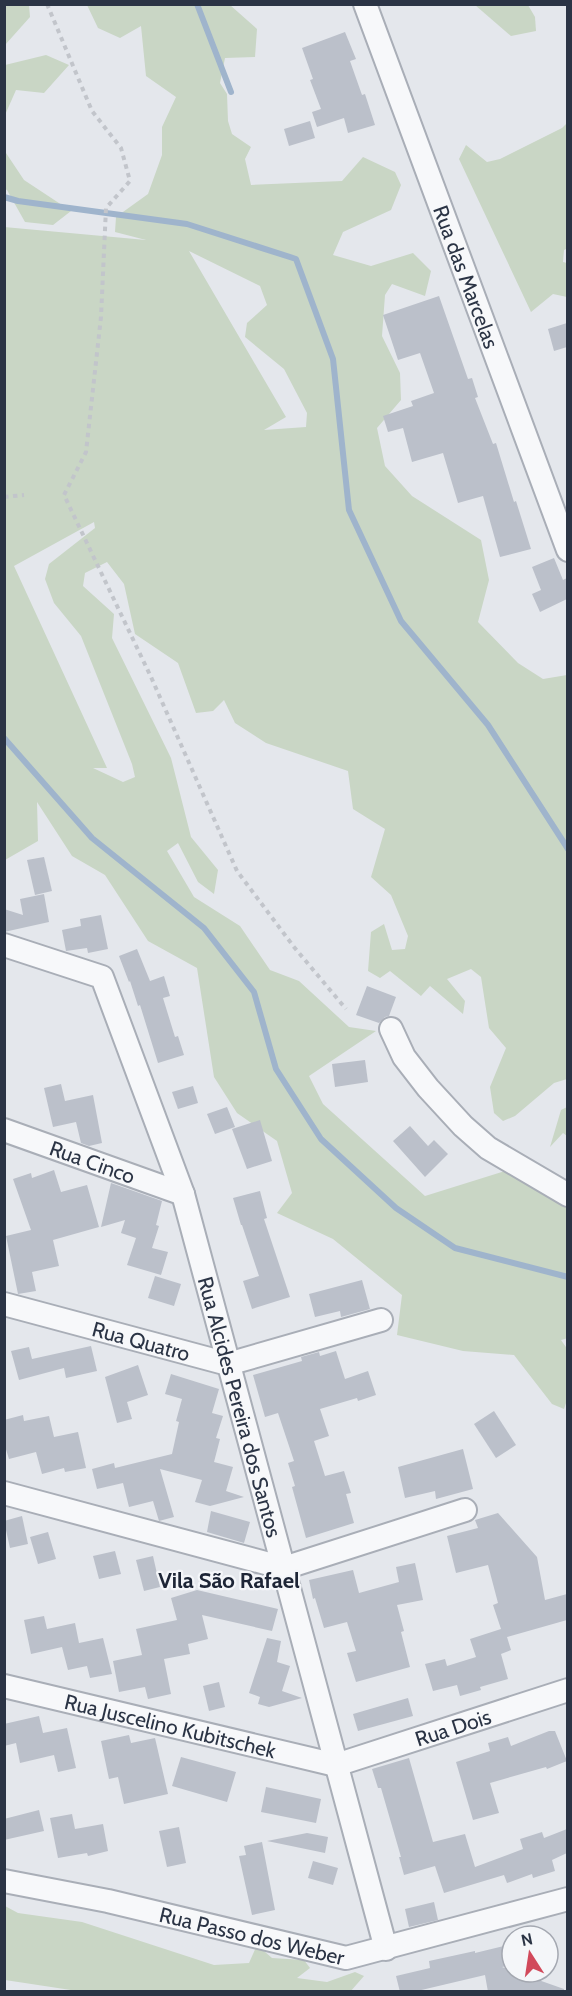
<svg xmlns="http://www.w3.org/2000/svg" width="572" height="1996" viewBox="0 0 572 1996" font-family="Cabin,sans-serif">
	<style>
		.green { fill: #c9d6c5; fill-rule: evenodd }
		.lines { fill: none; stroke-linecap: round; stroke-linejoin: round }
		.stream { stroke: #9fb4cc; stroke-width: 6 }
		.building { fill: #bbc0ca }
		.minor-casing { stroke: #a9aeb7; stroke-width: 26 }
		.path { stroke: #c2c5cb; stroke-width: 4; stroke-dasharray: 4.5 4.5; stroke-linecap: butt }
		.minor { stroke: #f7f8fa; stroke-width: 22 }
		.labels { text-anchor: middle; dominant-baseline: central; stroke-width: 4.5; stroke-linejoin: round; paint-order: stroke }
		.street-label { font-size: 21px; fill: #2b3445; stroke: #f4f6f9 }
		.neighbourhood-label { font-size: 22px; font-weight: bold; fill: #1d2536; stroke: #f4f6f9 }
	</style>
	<rect width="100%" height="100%" fill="#e4e7ec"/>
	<g class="green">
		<path d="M5,4L29,5L30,17L5,45Z"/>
		<path d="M87,5H230L257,29L255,57L225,58L220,83L227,94L228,121L232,134L251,147L245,159L251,185L342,181L363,157L395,172L401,185L391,210L343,232L333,255L371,266L413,253L431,271L425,296L392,284L385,295L382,336L400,373L401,400L377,428L385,466L412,496L481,540L489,580L478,622L518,663L543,679L567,675V1079L554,1083L515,1116L503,1121L494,1113L490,1087L506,1048L489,1028L481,977L471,969L447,979L465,1001L463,1014L430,986L421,996L390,971L380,978L368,971L371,932L384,924L392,950L405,949L408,936L391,895L371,877L385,829L353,809L348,771L266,743L235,723L224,700L213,711L196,713L178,663L135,634L124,584L107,562L85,573L83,586L114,614L112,638L171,758L191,837L218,870L214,894L198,882L178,843L167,851L194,897L240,926L270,970L299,981L349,1027L376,1031L309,1076L323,1104L425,1196L505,1171L567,1202L568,1338L561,1340L568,1350L567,1400L564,1409L552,1404L514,1355L463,1351L397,1335L402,1295L333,1239L277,1213L292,1193L277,1141L237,1113L214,1077L197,968L148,941L105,875L72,856L37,802L38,841L5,860L4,227L146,240L115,232L116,217L148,194L162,155V127L176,97L146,76L141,26L120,38L98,28ZM189,251L260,286L267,305L247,323L245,337L284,369L307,413L306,427L264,430L286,417ZM94,522L95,528L49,564L45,579L54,603L81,636L132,764L135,777L123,782L93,768H107L14,566Z"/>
		<path d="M475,5H528L535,17L536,31L511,36Z"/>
		<path d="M46,55L69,65L44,93L16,90L5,115V65Z"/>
		<path d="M567,123L568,248L564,250L563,262L567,263V297L553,294L531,312L459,159L466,145L487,162L500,159L562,128Z"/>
		<path d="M4,150L24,180L71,211L53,225L25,222L7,190L5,189Z"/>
		<path d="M567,1107V1136L563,1133L550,1147L561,1110Z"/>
		<path d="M5,1906L18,1913L82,1922L214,1965L249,1963L257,1945L272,1958L304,1960L310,1968L297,1978L327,1982L355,1972L364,1976L350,1992H84L5,1980Z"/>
	</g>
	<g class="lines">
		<g class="stream">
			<path d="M197,4L231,92"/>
			<path d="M4,197L18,201L187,224L296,259L333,359L349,510L401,621L488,725L568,849"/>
			<path d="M4,738L92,838L204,928L254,992L276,1069L321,1139L396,1208L455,1248L568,1277"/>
		</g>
	</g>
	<g class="building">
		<path d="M345,32L356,59L350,61L362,95L365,94L375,125L348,133L344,118L317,127L312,112L321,109L310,80L313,79L302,48Z"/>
		<path d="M310,121L315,138L289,146L284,129Z"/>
		<path d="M439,296L468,379L472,378L478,397L475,398L493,444L496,443L514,502L516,501L531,549L500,557L483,496L458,503L443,453L412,462L403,428L388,432L383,416L413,406L411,401L434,393L420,353L398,360L383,315Z"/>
		<path d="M567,323V347L554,351L548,329Z"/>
		<path d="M554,558L563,580L567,578V599L540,612L532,594L541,590L532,567Z"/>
		<path d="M44,857L52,891L35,895L27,860Z"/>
		<path d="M44,894L49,922L4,932V909L23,915L20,899Z"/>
		<path d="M101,915L108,949L88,953L87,948L66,951L62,930L81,926L80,919Z"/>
		<path d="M137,949L150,981L164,976L170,996L163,998L175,1037L178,1036L184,1055L158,1063L140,1005L138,1006L130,981L129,982L119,956Z"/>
		<path d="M367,986L396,997L389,1016L385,1017L379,1023L356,1015Z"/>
		<path d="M365,1060L368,1082L335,1087L332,1064Z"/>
		<path d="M61,1084L65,1101L93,1095L102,1143L89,1146L81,1143L76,1122L53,1127L44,1088Z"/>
		<path d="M193,1086L198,1103L178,1109L172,1092Z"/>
		<path d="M227,1107L235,1127L215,1134L207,1114Z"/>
		<path d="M260,1120L272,1161L247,1169L232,1129Z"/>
		<path d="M410,1126L428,1146L434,1140L448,1154L425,1177L393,1141Z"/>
		<path d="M54,1170L61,1192L87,1185L99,1227L53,1240L59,1266L32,1272L36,1291L18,1294L6,1236L31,1230L13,1179L31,1173L32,1178Z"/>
		<path d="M111,1183L162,1201L156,1225L159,1226L152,1248L168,1252L161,1275L127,1265L136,1238L121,1233L125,1220L101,1227Z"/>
		<path d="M260,1191L267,1218L264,1219L290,1297L252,1309L243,1281L259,1276L242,1225H241L233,1198Z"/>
		<path d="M155,1276L181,1284L174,1306L148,1298Z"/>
		<path d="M362,1280L370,1309L341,1317L340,1311L315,1317L309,1294Z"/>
		<path d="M91,1346L97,1371L66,1378L64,1368L19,1380L11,1351L29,1347L32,1359Z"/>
		<path d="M336,1351L345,1379L368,1371L376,1395L358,1401L357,1398L320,1409L329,1436L314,1441L325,1476L344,1471L351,1493L346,1494L354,1523L306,1538L292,1487L295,1486L288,1463L294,1461L278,1413L265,1417L253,1375L302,1361L301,1357L319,1352L320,1356Z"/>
		<path d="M138,1365L148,1395L127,1402L132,1419L117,1423L105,1377Z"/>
		<path d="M171,1374L219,1389L212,1413L223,1416L216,1438L220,1439L214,1462L233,1467L226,1491L244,1497L210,1506L195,1502L202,1480L160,1469L174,1517L159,1521L153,1501L129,1507L123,1483L97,1489L92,1469L114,1463L115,1468L172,1454L179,1422L176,1421L182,1399L165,1394Z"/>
		<path d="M494,1411L516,1445L496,1458L474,1424Z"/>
		<path d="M23,1415L24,1421L49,1416L54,1437L78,1432L86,1468L65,1472L64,1468L42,1474L36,1452L9,1459L4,1443V1420Z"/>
		<path d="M463,1449L473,1489L436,1499L435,1491L405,1498L398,1467Z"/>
		<path d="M211,1511L250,1522L244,1543L207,1532Z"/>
		<path d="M498,1513L537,1557L545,1600L567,1594V1620L507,1637L511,1650L501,1654L508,1679L480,1687L481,1690L460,1696L457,1685L433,1691L425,1664L445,1659L447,1666L476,1657L470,1639L501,1629L493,1605L498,1603L488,1565L456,1573L447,1536L478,1528L475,1520Z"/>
		<path d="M22,1516L28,1544L10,1548L4,1521Z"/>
		<path d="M48,1532L56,1559L38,1564L30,1537Z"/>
		<path d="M115,1551L121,1574L99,1579L93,1556Z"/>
		<path d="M153,1556L160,1587L144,1591L136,1560Z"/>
		<path d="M415,1563L423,1600L397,1605L404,1631L401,1632L410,1667L356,1682L347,1653L356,1651L347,1622L324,1628L315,1598L313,1599L309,1580L353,1570L359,1593L399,1582L396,1567Z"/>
		<path d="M197,1590L278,1609L272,1631L202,1615L208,1639L188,1644L190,1654L164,1659L171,1694L148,1699L145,1687L119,1692L113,1661L142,1655L136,1629L177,1620L171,1598Z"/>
		<path d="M44,1616L47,1629L75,1623L79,1643L103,1638L112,1674L90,1678L87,1666L68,1670L62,1647L31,1654L24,1620Z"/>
		<path d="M267,1638L281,1641L277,1662L290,1666L282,1691L302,1698L269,1707L258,1704L260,1697L249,1693Z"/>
		<path d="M219,1682L225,1707L209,1711L203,1686Z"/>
		<path d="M408,1698L413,1716L358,1731L353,1714Z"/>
		<path d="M39,1716L43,1733L67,1728L76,1768L58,1772L54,1755L20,1763L16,1743L4,1746V1724Z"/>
		<path d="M549,1731H555L567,1761L547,1769L546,1767L490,1783L499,1813L473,1820L456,1762L490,1751L488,1743L508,1737L511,1746Z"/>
		<path d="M129,1735L131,1743L155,1738L168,1794L124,1804L118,1777L109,1779L101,1741Z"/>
		<path d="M181,1757L236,1772L227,1802L172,1786Z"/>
		<path d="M409,1758L433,1842L465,1834L475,1867L523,1849L520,1839L542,1832L544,1838L567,1829V1853L552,1860L555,1871L533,1878L532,1874L507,1883L504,1875L444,1893L435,1866L404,1875L399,1857H401L381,1788H378L372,1769Z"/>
		<path d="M266,1787L321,1799L316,1823L261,1812Z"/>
		<path d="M39,1810L44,1831L4,1840V1819Z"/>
		<path d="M72,1814L75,1829L103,1824L108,1851L88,1856L87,1853L58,1858L50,1818Z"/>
		<path d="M179,1827L186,1863L167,1867L159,1831Z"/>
		<path d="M307,1833L328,1837L325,1853L267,1841Z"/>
		<path d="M262,1842L275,1910L252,1915L239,1856L246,1855L244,1846Z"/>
		<path d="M313,1861L338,1868L333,1885L308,1878Z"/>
		<path d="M434,1902L438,1920L409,1927L405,1909Z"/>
		<path d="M512,1944V1965L502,1967L564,1989V1992H488L485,1975L413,1992H400L396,1976L430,1968L429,1961L475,1951V1953Z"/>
	</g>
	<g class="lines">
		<defs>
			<g id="minor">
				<path id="s1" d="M365,4L568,550"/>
				<path id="s2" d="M4,945L102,977L183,1194L386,1949"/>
				<path d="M391,1029L404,1057L428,1088L463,1126L488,1148L568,1195"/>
				<path id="s3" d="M4,1130L183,1194"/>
				<path id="s4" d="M4,1304L228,1364L381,1320"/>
				<path d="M4,1493L284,1568L465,1510"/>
				<path id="s5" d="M4,1686L336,1765L568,1690"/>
				<path id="s6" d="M4,1881L108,1901L346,1958L568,1899"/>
			</g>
		</defs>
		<use href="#minor" class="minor-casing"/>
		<g class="path">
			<path d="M47,4L92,111L121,148L130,181L106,208L101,317L86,452L64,495L151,677L237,871L294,947L346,1009"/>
			<path d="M4,497L24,495"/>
		</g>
		<use href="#minor" class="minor"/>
	</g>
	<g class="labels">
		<g class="street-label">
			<text stroke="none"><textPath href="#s1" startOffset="291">Rua das Marcelas</textPath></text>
			<text stroke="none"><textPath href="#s3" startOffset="94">Rua Cinco</textPath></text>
			<text stroke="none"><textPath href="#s4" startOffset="142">Rua Quatro</textPath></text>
			<text stroke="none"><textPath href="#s2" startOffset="555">Rua Alcides Pereira dos Santos</textPath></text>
			<text stroke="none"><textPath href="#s5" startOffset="171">Rua Juscelino Kubitschek</textPath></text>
			<text stroke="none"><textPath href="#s5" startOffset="464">Rua Dois</textPath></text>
			<text stroke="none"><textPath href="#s6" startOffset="254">Rua Passo dos Weber</textPath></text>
		</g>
		<g class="neighbourhood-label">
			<text x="229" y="1580">Vila São Rafael</text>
		</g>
	</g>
	<rect width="572" height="1996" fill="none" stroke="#2b3445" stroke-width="12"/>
	<g transform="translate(530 1954) rotate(348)"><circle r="28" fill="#f4f6f9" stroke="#a4a8b1" stroke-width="1.5"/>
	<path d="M0-4.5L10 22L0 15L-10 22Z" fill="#d1495b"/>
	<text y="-9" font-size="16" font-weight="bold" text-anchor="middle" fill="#2b3445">N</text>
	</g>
</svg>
